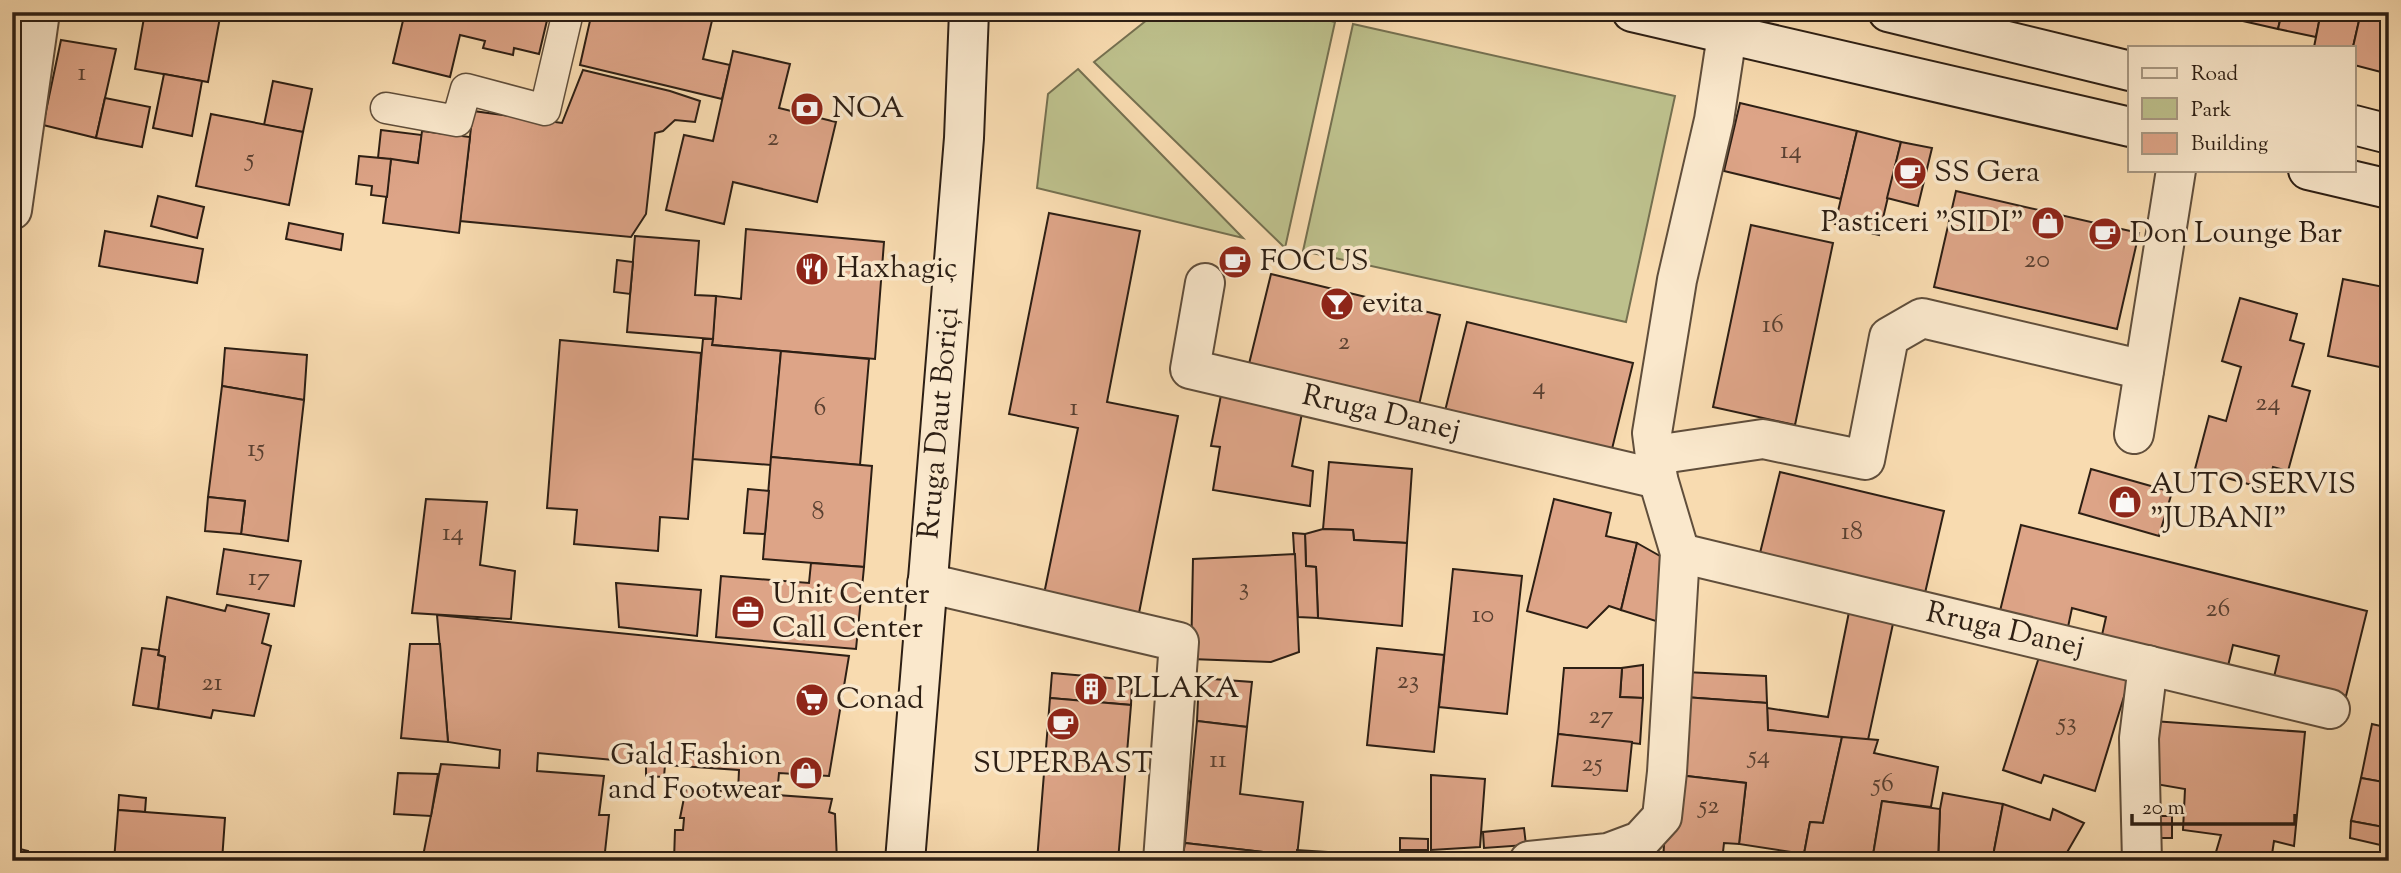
<svg xmlns="http://www.w3.org/2000/svg" width="2401" height="873" viewBox="0 0 2401 873" font-family="'Sorts Mill Goudy',serif">
	<style>
		.green { fill: #bdc08c; stroke: #757050; stroke-width: 2 }
		.building { fill: #dda487; stroke: #2d1f14; stroke-width: 2 }
		.lines { fill: none; stroke-linecap: round; stroke-linejoin: round }
		.lane-casing { stroke: #604e3b; stroke-width: 33 }
		.street-casing { stroke: #604e3b; stroke-width: 42 }
		.secondary-casing { stroke: #2d1f14; stroke-width: 42 }
		.lane { stroke: #fae8cc; stroke-width: 30 }
		.street { stroke: #fae8cc; stroke-width: 38 }
		.secondary { stroke: #fae8cc; stroke-width: 38 }
		.labels { text-anchor: middle; dominant-baseline: central; stroke-width: 7; stroke-linejoin: round; paint-order: stroke }
		.number-label { font-size: 26px; fill: #594031 }
		.poi-label { font-size: 30px; fill: #2d1f14; stroke: #fae8cc; text-anchor: start }
		.street-label { font-size: 30px; fill: #2d1f14; stroke: #fae8cc }
	</style>
	<rect width="100%" height="100%" fill="#f8dbb0"/>
	<filter id="stains"><feTurbulence type="fractalNoise" baseFrequency=".00286" numOctaves="4"/><feColorMatrix values="0 0 0 0 .2 0 0 0 0 .09 0 0 0 0 .02 0 0 0 .5 -.17"/></filter>
	<radialGradient id="worn" r=".72"><stop offset=".6" stop-color="#630" stop-opacity="0"/><stop offset="1" stop-color="#630" stop-opacity=".3"/></radialGradient>
	<g class="green">
		<path d="M1157,12H1296L1335,22L1285,248L1094,62Z"/>
		<path d="M1353,24L1675,96L1626,322L1303,251Z"/>
		<path d="M1078,69L1243,238L1037,188L1048,94Z"/>
	</g>
	<g class="building">
		<path d="M145,12H221L208,82L135,69Z"/>
		<path d="M405,12H549L539,54L514,48L513,55L483,48L485,41L460,35L450,77L393,63Z"/>
		<path d="M592,12H714L703,59L730,65L722,99L580,65Z"/>
		<path d="M2236,12H2282L2278,29L2234,19Z"/>
		<path d="M2282,12H2299L2320,17L2316,37L2278,29Z"/>
		<path d="M2321,12H2361L2353,47H2314Z"/>
		<path d="M2361,12H2389V38L2381,72L2354,65L2353,47Z"/>
		<path d="M61,40L116,49L96,138L43,125Z"/>
		<path d="M2388,42H2389V73L2381,72Z"/>
		<path d="M733,51L790,64L779,108L836,122L817,202L733,182L724,224L666,210L684,135L713,141Z"/>
		<path d="M583,70L670,91L700,101L695,122L675,120L663,131L655,133L646,214L631,237L460,221L473,111L562,123Z"/>
		<path d="M164,74L202,81L192,136L153,128Z"/>
		<path d="M273,81L312,89L303,132L264,125Z"/>
		<path d="M105,98L150,107L142,147L96,138Z"/>
		<path d="M1740,103L1857,131L1841,199L1724,171Z"/>
		<path d="M211,114L303,132L289,205L196,186Z"/>
		<path d="M381,130L422,135L418,163L378,158Z"/>
		<path d="M422,131L470,137L459,233L383,223L391,159L418,163Z"/>
		<path d="M1857,131L1901,142L1879,235L1835,224Z"/>
		<path d="M1901,142L1932,148L1918,206L1887,198Z"/>
		<path d="M359,156L391,159L387,197L371,195L372,186L356,184Z"/>
		<path d="M1956,191L2139,233L2117,329L1934,287Z"/>
		<path d="M158,196L204,207L197,238L151,226Z"/>
		<path d="M1049,213L1140,231L1107,402L1178,416L1139,613L1044,594L1078,428L1009,414Z"/>
		<path d="M289,223L343,234L341,250L286,239Z"/>
		<path d="M1751,225L1833,243L1795,425L1713,407Z"/>
		<path d="M746,229L884,242L875,359L712,345L716,296L741,299Z"/>
		<path d="M105,231L203,249L197,283L99,266Z"/>
		<path d="M635,236L699,241L695,295L716,296L713,339L627,332Z"/>
		<path d="M617,260L633,262L630,294L614,292Z"/>
		<path d="M1271,274L1440,315L1418,409L1248,368Z"/>
		<path d="M2343,279L2389,288V369L2328,356Z"/>
		<path d="M2240,298L2297,314L2290,340L2304,344L2292,386L2310,391L2288,471L2273,467L2266,489L2195,469L2209,416L2226,421L2241,367L2222,361Z"/>
		<path d="M1467,322L1633,363L1611,453L1445,411Z"/>
		<path d="M703,339H713L712,345L781,351L771,465L692,459Z"/>
		<path d="M560,340L701,353L688,519L660,517L658,551L574,544L577,510L547,508Z"/>
		<path d="M225,348L307,355L304,400L222,386Z"/>
		<path d="M781,351L869,359L860,465L771,457Z"/>
		<path d="M222,386L304,400L288,541L241,534L245,501L208,497Z"/>
		<path d="M1221,395L1302,413L1292,466L1313,471L1310,506L1213,490L1220,447L1211,446Z"/>
		<path d="M771,457L872,466L864,567L763,559Z"/>
		<path d="M1329,462L1412,469L1407,543L1354,540L1353,530L1323,529Z"/>
		<path d="M2091,469L2172,492L2159,536L2079,513Z"/>
		<path d="M1780,472L1944,511L1925,593L1760,553Z"/>
		<path d="M748,489L769,491L765,534L744,533Z"/>
		<path d="M208,497L245,501L241,534L205,531Z"/>
		<path d="M426,499L487,502L480,565L515,571L511,619L412,613Z"/>
		<path d="M1554,499L1611,513L1606,536L1637,543L1621,610L1609,606L1587,628L1527,611Z"/>
		<path d="M2021,525L2367,611L2346,696L2274,677L2279,656L2233,645L2228,666L2102,635L2106,617L2072,608L2068,627L2000,611Z"/>
		<path d="M1323,529L1353,530L1354,540L1407,543L1402,626L1318,618L1316,567L1306,566L1305,534Z"/>
		<path d="M1293,533L1305,534L1306,566L1316,567L1318,618L1298,617Z"/>
		<path d="M1637,543L1660,556L1659,622L1621,610Z"/>
		<path d="M224,549L301,561L294,606L217,594Z"/>
		<path d="M1295,554L1299,652L1271,662L1191,659L1193,559Z"/>
		<path d="M811,563L864,567L856,649L716,637L721,576L809,583Z"/>
		<path d="M1453,569L1522,576L1507,714L1439,707Z"/>
		<path d="M616,583L701,590L697,636L619,627Z"/>
		<path d="M167,597L225,611L227,605L269,614L262,643L271,646L254,716L213,710L211,718L158,709L165,657L158,655Z"/>
		<path d="M1849,612L1894,619L1868,740L1768,730L1767,708L1828,717Z"/>
		<path d="M437,615L849,656L829,776L779,773L777,795L832,799L829,812L835,814L837,861H674L675,830H683L684,818H680L686,788L738,792L739,770L665,765L664,777L646,776V763L538,753L537,771L604,776L599,815H609L604,861H424V851L441,764L499,768L500,750L448,742Z"/>
		<path d="M410,644H440L448,742L401,738Z"/>
		<path d="M142,648L159,650L158,655L165,657L158,709L133,705Z"/>
		<path d="M1377,648L1444,655L1434,752L1367,745Z"/>
		<path d="M2040,654L2130,677L2095,791L2044,775L2041,783L2003,770Z"/>
		<path d="M1643,665V698L1620,697L1622,668Z"/>
		<path d="M1564,668H1622L1620,697L1643,698L1640,744L1558,734Z"/>
		<path d="M1685,672L1766,676L1767,703L1684,697Z"/>
		<path d="M1052,673L1132,680L1131,705L1050,698Z"/>
		<path d="M1199,678L1252,682L1247,727L1197,721Z"/>
		<path d="M1684,697L1767,703L1768,730L1842,737L1823,823L1810,822L1804,854L1739,844L1746,783L1678,775Z"/>
		<path d="M1050,698L1131,705L1118,861H1037Z"/>
		<path d="M1197,721L1247,727L1240,794L1303,802L1297,856L1185,843Z"/>
		<path d="M2153,721L2305,732L2294,846L2274,841L2271,861H2253L2216,852L2221,835L2183,830L2185,789L2144,782Z"/>
		<path d="M2372,724L2389,728V783L2361,778Z"/>
		<path d="M1558,734L1632,742L1627,791L1552,786Z"/>
		<path d="M1842,737L1878,740L1874,753L1938,767L1931,807L1882,801L1872,861H1852L1804,854L1810,822L1823,823Z"/>
		<path d="M398,773L438,774L431,816L394,814Z"/>
		<path d="M1431,775L1485,779L1480,847L1431,850Z"/>
		<path d="M1678,775L1746,783L1739,844L1724,843L1722,861H1663L1665,829Z"/>
		<path d="M2361,778L2389,783V828L2351,821Z"/>
		<path d="M1943,793L2003,804L1992,861H1938L1940,809Z"/>
		<path d="M119,795L146,798L145,812L118,810Z"/>
		<path d="M1882,801L1940,809L1938,861H1872Z"/>
		<path d="M2003,804L2050,820L2053,809L2084,823L2062,861H1992Z"/>
		<path d="M118,810L225,818L222,861H114Z"/>
		<path d="M2157,816H2172V838H2158Z"/>
		<path d="M2351,821L2389,828V847L2350,838Z"/>
		<path d="M1524,828L1526,845L1484,848L1483,832Z"/>
		<path d="M1400,838L1428,839V850H1400Z"/>
		<path d="M1185,843L1297,856V850L1327,852L1326,861H1182Z"/>
		<path d="M12,847L28,851L27,861H12Z"/>
	</g>
	<g class="lines">
		<defs>
			<path id="lane" d="M386,108L457,121L466,89L545,110L568,12"/>
			<g id="street">
				<path d="M12,210L40,12"/>
				<path d="M1205,283L1190,369L1658,479"/>
				<path d="M2134,434L2176,170"/>
				<path d="M1655,455L1763,439L1865,460L1889,337L1922,318L2144,370"/>
				<path d="M1680,553L2330,709"/>
				<path d="M927,583L1179,642L1163,861"/>
				<path d="M1529,861L1608,853L1640,841L1662,817L1667,772L1680,553L1658,479L1652,433L1677,280L1714,120L1727,35"/>
				<path d="M2142,861L2139,738L2148,665"/>
			</g>
			<g id="secondary">
				<path d="M1632,12L2130,127"/>
				<path d="M1888,12L2130,71"/>
				<path d="M2354,125L2389,134"/>
				<path d="M2308,170L2389,189"/>
				<path d="M905,861L964,138L969,12"/>
			</g>
		</defs>
		<use href="#lane" class="lane-casing"/>
		<use href="#street" class="street-casing"/>
		<use href="#secondary" class="secondary-casing"/>
		<use href="#lane" class="lane"/>
		<use href="#street" class="street"/>
		<use href="#secondary" class="secondary"/>
	</g>
	<defs>
		<symbol id="bank-disc" viewBox="-11 -11 22 22"><circle r="9.5" fill="#8f2418" stroke="#fae8cc"/><path d="M-6-4H6V4H-6ZM0-2.3a2.3 2.3 0 1 0 0 4.6a2.3 2.3 0 1 0 0-4.6Z" fill="#fff"/></symbol>
		<symbol id="cafe-disc" viewBox="-11 -11 22 22"><circle r="9.5" fill="#8f2418" stroke="#fae8cc"/><path d="M-5.5-4.5H6V0H3Q3 3.5 0 3.5H-2.5Q-5.5 3.5-5.5 0ZM3-3.2v2h1.7v-2ZM-6 4.5H4V6H-6Z" fill="#fff"/></symbol>
		<symbol id="shop-disc" viewBox="-11 -11 22 22"><circle r="9.5" fill="#8f2418" stroke="#fae8cc"/><path d="M-5-2.5h2.3a2.7 3.5 0 0 1 5.4 0H5L5.5 6h-11ZM-1.5-2.5h3a1.5 2.3 0 0 0-3 0Z" fill="#fff"/></symbol>
		<symbol id="restaurant-disc" viewBox="-11 -11 22 22"><circle r="9.5" fill="#8f2418" stroke="#fae8cc"/><path d="M-5-6h1v4h1v-4h1v4h1v-4h1v5L-1.5 .5V6h-2V.5L-5-1ZM5-6V6H3V1.5H1.5Q1.5-4 5-6Z" fill="#fff"/></symbol>
		<symbol id="bar-disc" viewBox="-11 -11 22 22"><circle r="9.5" fill="#8f2418" stroke="#fae8cc"/><path d="M-6-5H6L.8 .8V4.5H3.5V6h-7V4.5H-.8V.8Z" fill="#fff"/></symbol>
		<symbol id="office-disc" viewBox="-11 -11 22 22"><circle r="9.5" fill="#8f2418" stroke="#fae8cc"/><path d="M-6-3h4V-5.5h4V-3h4V5H-6ZM-1-4.5V-3h2v-1.5ZM-6 0V1H6V0Z" fill="#fff"/></symbol>
		<symbol id="building-disc" viewBox="-11 -11 22 22"><circle r="9.5" fill="#8f2418" stroke="#fae8cc"/><path d="M-4-6H4V6H1V3H-1V6H-4ZM-2.5-4.3h1.7v1.8h-1.7ZM.8-4.3h1.7v1.8H.8ZM-2.5-1h1.7V.8h-1.7ZM.8-1h1.7V.8H.8Z" fill="#fff"/></symbol>
		<symbol id="supermarket-disc" viewBox="-11 -11 22 22"><circle r="9.5" fill="#8f2418" stroke="#fae8cc"/><path d="M-6-5.5h2.5l.6 2H6L4.5 2H-2.5L-4.4-4H-6ZM-1.5 3.2a1.3 1.3 0 1 0 .1 0ZM3 3.2a1.3 1.3 0 1 0 .1 0Z" fill="#fff"/></symbol>
	</defs>
	<g fill-rule="evenodd">
		<use href="#bank-disc" x="788" y="90" width="38" height="38"/>
		<use href="#cafe-disc" x="1891" y="154" width="38" height="38"/>
		<use href="#shop-disc" x="2029" y="204" width="38" height="38"/>
		<use href="#cafe-disc" x="2086" y="215" width="38" height="38"/>
		<use href="#cafe-disc" x="1216" y="243" width="38" height="38"/>
		<use href="#restaurant-disc" x="793" y="250" width="38" height="38"/>
		<use href="#bar-disc" x="1318" y="285" width="38" height="38"/>
		<use href="#shop-disc" x="2106" y="483" width="38" height="38"/>
		<use href="#office-disc" x="729" y="593" width="38" height="38"/>
		<use href="#building-disc" x="1072" y="670" width="38" height="38"/>
		<use href="#supermarket-disc" x="793" y="681" width="38" height="38"/>
		<use href="#cafe-disc" x="1044" y="705" width="38" height="38"/>
		<use href="#shop-disc" x="787" y="754" width="38" height="38"/>
	</g>
	<g class="labels">
		<g class="number-label">
			<text x="82" y="73">1</text>
			<text x="773" y="138">2</text>
			<text x="1791" y="151">14</text>
			<text x="250" y="159">5</text>
			<text x="2037" y="260">20</text>
			<text x="1773" y="325">16</text>
			<text x="1344" y="342">2</text>
			<text x="1539" y="387">4</text>
			<text x="2268" y="403">24</text>
			<text x="820" y="408">6</text>
			<text x="1074" y="408">1</text>
			<text x="256" y="449">15</text>
			<text x="818" y="512">8</text>
			<text x="1852" y="532">18</text>
			<text x="453" y="533">14</text>
			<text x="259" y="578">17</text>
			<text x="1244" y="588">3</text>
			<text x="2218" y="609">26</text>
			<text x="1483" y="615">10</text>
			<text x="1408" y="681">23</text>
			<text x="212" y="683">21</text>
			<text x="1601" y="716">27</text>
			<text x="2067" y="723">53</text>
			<text x="1759" y="756">54</text>
			<text x="1218" y="760">11</text>
			<text x="1592" y="764">25</text>
			<text x="1883" y="784">56</text>
			<text x="1709" y="806">52</text>
		</g>
		<g class="poi-label">
			<text x="832" y="109">NOA</text>
			<text x="1934" y="173">SS Gera</text>
			<text x="2024" y="223" text-anchor="end">Pasticeri "SIDI"</text>
			<text x="2130" y="234">Don Lounge Bar</text>
			<text x="1260" y="262">FOCUS</text>
			<text x="836" y="269">Haxhagiç</text>
			<text x="1362" y="304">evita</text>
			<text x="2150" y="485">AUTO SERVIS<tspan x="2150" dy="34">"JUBANI"</tspan></text>
			<text x="772" y="595">Unit Center<tspan x="772" dy="34">Call Center</tspan></text>
			<text x="1116" y="689">PLLAKA</text>
			<text x="836" y="700">Conad</text>
			<text x="782" y="756" text-anchor="end">Gald Fashion<tspan x="782" dy="34">and Footwear</tspan></text>
			<text x="1063" y="764" text-anchor="middle">SUPERBAST</text>
		</g>
		<g class="street-label">
			<text transform="translate(1381 414) rotate(13)">Rruga Danej</text>
			<text transform="translate(940 423) rotate(-85)">Rruga Daut Boriçi</text>
			<text transform="translate(2005 631) rotate(13)">Rruga Danej</text>
		</g>
	</g>
	<rect width="2401" height="873" fill="none" stroke="#f8dbb0" stroke-width="42"/>
	<rect x="14" y="14" width="2373" height="845" fill="none" stroke="#2d1f14" stroke-width="3.5"/>
	<rect x="21" y="21" width="2359" height="831" fill="none" stroke="#2d1f14" stroke-width="2"/>
	<rect x="2128" y="46" width="228" height="126" fill="#fae8cc" stroke="#a89882" stroke-width="2"/>
	<rect x="2142" y="68" width="35" height="10" fill="#fae8cc" stroke="#a89882" stroke-width="2"/>
	<text x="2191" y="80" font-size="21" fill="#2d1f14">Road</text>
	<rect x="2142" y="98" width="35" height="21" fill="#bdc08c" stroke="#a89882" stroke-width="2"/>
	<text x="2191" y="116" font-size="21" fill="#2d1f14">Park</text>
	<rect x="2142" y="133" width="35" height="21" fill="#dda487" stroke="#a89882" stroke-width="2"/>
	<text x="2191" y="150" font-size="21" fill="#2d1f14">Building</text>
	<path d="M2132 814v10h163v-10" fill="none" stroke="#2d1f14" stroke-width="3.5"/>
	<text x="2142" y="814" font-size="21" fill="#2d1f14" stroke="#fae8cc" stroke-width="5" paint-order="stroke">20 m</text>
	<rect width="100%" height="100%" filter="url(#stains)"/>
	<rect width="100%" height="100%" fill="url(#worn)"/>
</svg>
